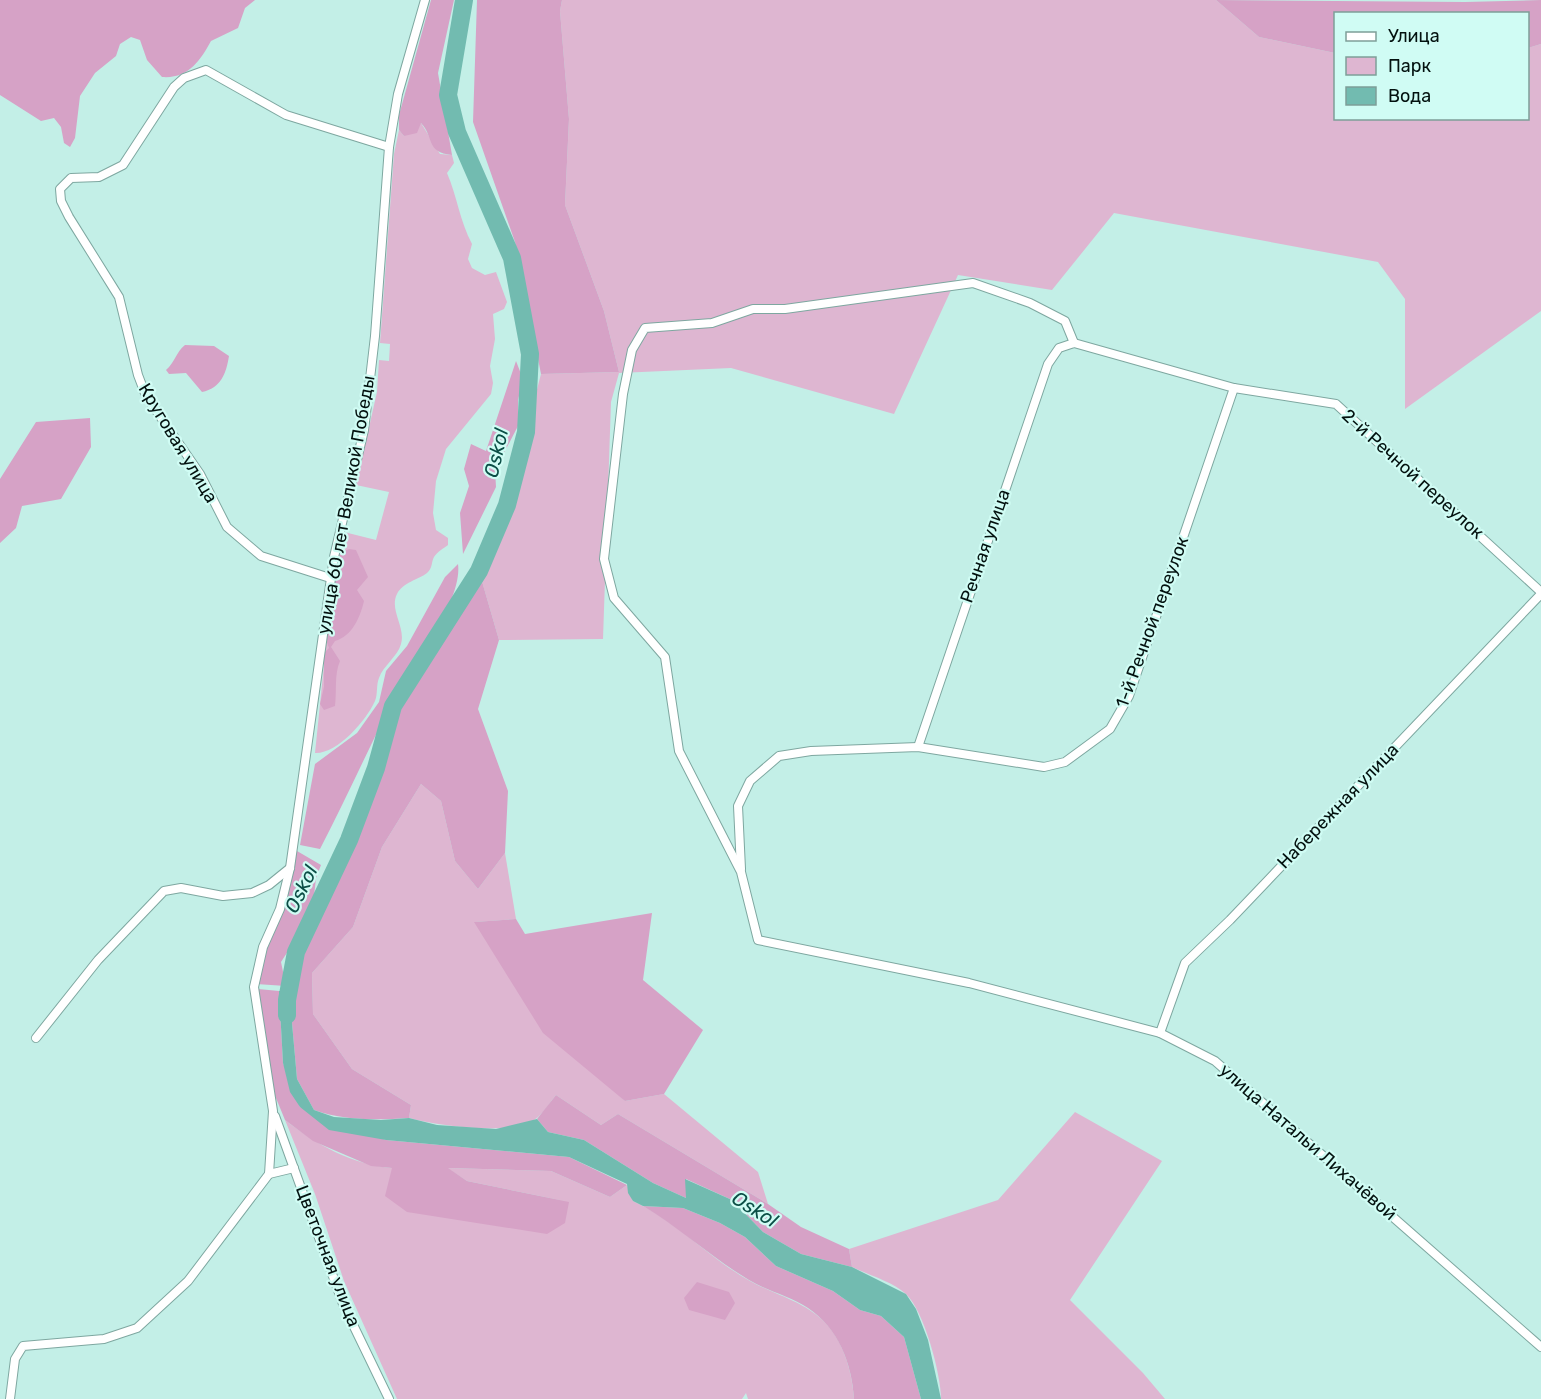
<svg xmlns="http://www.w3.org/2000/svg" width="1541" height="1399" viewBox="0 0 1541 1399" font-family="Rubik,sans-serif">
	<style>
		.green { fill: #deb6d1 }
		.forest { fill: #d6a2c6 }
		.water { fill: #72bbb0 }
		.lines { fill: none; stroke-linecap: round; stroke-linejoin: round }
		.river { stroke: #72bbb0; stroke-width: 18 }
		.minor-casing { stroke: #7ea7a0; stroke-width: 10 }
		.minor { stroke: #fff; stroke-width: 8 }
		.labels { text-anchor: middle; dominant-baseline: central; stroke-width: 4.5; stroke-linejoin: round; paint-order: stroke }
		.street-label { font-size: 18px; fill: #03110f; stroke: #d0fcf4 }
		.water-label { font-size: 20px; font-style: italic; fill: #0b4e46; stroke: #d0fcf4 }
	</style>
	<rect width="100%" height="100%" fill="#c3efe7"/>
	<g class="green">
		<path d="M562,0H1216L1259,37L1335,53L1336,118H1528V48L1541,44V311L1405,409V299L1378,262L1114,213L1052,290L958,275L894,414L731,368L619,373L611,402L603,639L499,640L479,571L507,505L541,374L619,372L604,311L565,205L569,119L560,11Z"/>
		<path d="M421,123L440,154L452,155L454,163L447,173C457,196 460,222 472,244L468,259L472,268L485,275L496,272L507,302L504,309L493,314L495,339L490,366L493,383L491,394L446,449L436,481L433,513L436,530L448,538V545C444,548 437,552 434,557C431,562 433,568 427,573C418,580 403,582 397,594C389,610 406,627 401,644C398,656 383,666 379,678C376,685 378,694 375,701C366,721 337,754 315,753L331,597L344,532L376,540L389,492L356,485L377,392L379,360L389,361L390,344L380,343L394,154L399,130L404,136Z"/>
		<path d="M421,784L441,801L455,861L478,889L505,853L516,919L475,922L625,1101L664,1094L758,1172L768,1204L618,1114L601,1125L556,1095C550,1102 545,1111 538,1117C515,1138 436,1125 409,1118L411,1105L352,1069L313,1014L312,973L353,927L382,847Z"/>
		<path d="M1075,1112L1162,1161L1070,1300L1143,1373L1165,1399H941C941,1374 924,1311 906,1294C893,1282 869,1275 852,1267L849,1249L998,1200Z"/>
		<path d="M285,1120C316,1144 352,1165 392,1168L569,1202L467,1181L447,1168L551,1171L610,1197L627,1185L633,1201C676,1221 709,1258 750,1281C777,1296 808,1302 829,1327C845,1347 852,1373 854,1399H748L746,1393L742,1399H397L344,1281L315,1194Z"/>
	</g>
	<g class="forest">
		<path d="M0,0H255L245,8L238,28L211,41C200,61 188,79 162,77L147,60L140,40L131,37L120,44L116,56L95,73L80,96L75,138L70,147L64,143L61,127L54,118L41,121L0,95Z"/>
		<path d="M431,0H454L438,73L452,155C425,152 435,138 421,123L417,133L404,136L399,130V115Z"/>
		<path d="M477,0H562L560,11L569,119L565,205L604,311L619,372L541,374L515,242L473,122Z"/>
		<path d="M1216,0L1465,2L1541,0V44L1528,48V14H1336L1335,53L1259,37Z"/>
		<path d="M185,345L214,346L229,356C226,374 221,388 202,392L186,373L169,374L166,370C175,362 176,352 185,345Z"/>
		<path d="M516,361L523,379L518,400V426L495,470L496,487L463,554L460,513L469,486L464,469L471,444L486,451Z"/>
		<path d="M90,418L91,447L61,499L22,506L16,528L0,543V479L36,422Z"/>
		<path d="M349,549L356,550L368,577L357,590L364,601C360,618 352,636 335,641L331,647L340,661C334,675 337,690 335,706L324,710L320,704L324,687V653L329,648L325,637L334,600L332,592L339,553Z"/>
		<path d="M458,564C463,602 409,669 391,704C367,752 345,801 320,849L300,845L315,764L357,733L379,702L386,671L407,646L445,577Z"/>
		<path d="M479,571L499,640L478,709L508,791L505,853L478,889L455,861L441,801L421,784L382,847L353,927L312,973L313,1014L352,1069L411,1105L409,1118C376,1120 345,1121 314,1110L297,1079L292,1023L297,992L296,952L349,840L376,768L393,706Z"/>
		<path d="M297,851L321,865L316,878L312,914L281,962L286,986L256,984L257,954L276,916L280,889Z"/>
		<path d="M652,913L643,980L703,1030L664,1094L625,1101L543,1033L474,922L516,919L525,934Z"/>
		<path d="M258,989L279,991L283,1063L300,1107L386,1140L569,1157L627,1185L610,1197L551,1171L448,1168L467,1181L569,1202L565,1223L547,1234L407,1212L385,1196L392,1168L371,1166L313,1141L285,1120L269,1081Z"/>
		<path d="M556,1095L601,1125L618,1114L768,1204L801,1227L849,1249L852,1267L801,1254L763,1232L732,1200L686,1179V1198L653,1183L584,1140L548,1132L537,1119Z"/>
		<path d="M643,1206L683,1208L720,1223L745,1237L776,1266L833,1291L860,1310L881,1316L904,1337L921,1399H854C852,1363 838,1328 808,1308C790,1296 767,1291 749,1280C712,1258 680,1228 643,1206Z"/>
		<path d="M697,1282L729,1292L735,1303L725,1320L689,1310L684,1298Z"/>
	</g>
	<path class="water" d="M279,991L297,992L292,1023L297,1079L314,1110L334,1117L381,1120L409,1118L437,1125L496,1129L537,1119L548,1132L584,1140L653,1183L686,1198L685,1179L732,1200L763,1232L801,1254L852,1267L906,1294L916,1309L928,1340L941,1399H921L904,1337L881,1316L860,1310L833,1291L776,1266L745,1237L720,1223L683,1208L643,1206L633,1201L628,1193L627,1184L569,1157L386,1140L329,1130L300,1107L290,1092L283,1063Z"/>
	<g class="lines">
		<path class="river" d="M287,1015V1000L296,952L349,840L376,768L393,706L479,571L507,505L526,432L530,354L512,258L457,132L448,95L464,0"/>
		<defs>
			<g id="minor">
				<path d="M1074,343L1065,321L1030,303L973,283L785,309H753L712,323L645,328L632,350L623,394L604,559L614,598L665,657L679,751L741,872L758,940L969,983L1160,1033L1215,1061L1541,1347"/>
				<path d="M330,578L261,556L227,527L200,474L146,396L138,375L119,297L69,217L61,201L60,189L71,178L99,177L123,165L174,87L184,78L206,70L286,115L389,147"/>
				<path d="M918,747L1048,364L1059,348L1074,343L1234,388L1336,404L1541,592"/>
				<path d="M741,869L738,806L750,781L779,756L811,751L918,747L1044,767L1065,762L1110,729L1129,696L1234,388"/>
				<path d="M1160,1033L1185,963L1230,920L1541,594"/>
				<path d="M36,1038L98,960L164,891L181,888L223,896L252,893L269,885L290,868"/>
				<path d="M275,1116L343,1304L389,1399"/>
				<path d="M269,1174L294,1168"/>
				<path d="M10,1399L15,1359L23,1346L104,1339L137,1328L188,1281L269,1174L273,1111L254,987L263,947L280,909L290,868L334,557L364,430L375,336L389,147L398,94L425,0"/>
			</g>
		</defs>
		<use href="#minor" class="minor-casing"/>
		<use href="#minor" class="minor"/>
	</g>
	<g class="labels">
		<g class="street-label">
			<text transform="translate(178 443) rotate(59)">Круговая улица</text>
			<text transform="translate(1413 474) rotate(42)">2-й Речной переулок</text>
			<text transform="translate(346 505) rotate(-80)">улица 60 лет Великой Победы</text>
			<text transform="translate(985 546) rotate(-71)">Речная улица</text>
			<text transform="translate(1152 622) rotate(-70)">1-й Речной переулок</text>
			<text transform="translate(1338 806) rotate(-46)">Набережная улица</text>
			<text transform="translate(1308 1142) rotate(41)">улица Натальи Лихачёвой</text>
			<text transform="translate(328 1256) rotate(69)">Цветочная улица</text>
		</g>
		<g class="water-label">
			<text transform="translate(496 453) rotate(-77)">Oskol</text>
			<text transform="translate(301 889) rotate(-64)">Oskol</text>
			<text transform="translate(755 1209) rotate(32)">Oskol</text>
		</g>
	</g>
	<rect x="1334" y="12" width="195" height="108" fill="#d0fcf4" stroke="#7e9e98" stroke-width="1.5"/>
	<rect x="1346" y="32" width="30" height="9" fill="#ffffff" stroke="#7e9e98" stroke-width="1.5"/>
	<text x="1388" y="42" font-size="18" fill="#03110f">Улица</text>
	<rect x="1346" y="57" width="30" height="18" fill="#deb6d1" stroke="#7e9e98" stroke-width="1.5"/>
	<text x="1388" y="72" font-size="18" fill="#03110f">Парк</text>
	<rect x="1346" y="87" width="30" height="18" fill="#72bbb0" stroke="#7e9e98" stroke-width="1.5"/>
	<text x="1388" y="102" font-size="18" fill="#03110f">Вода</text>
</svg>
